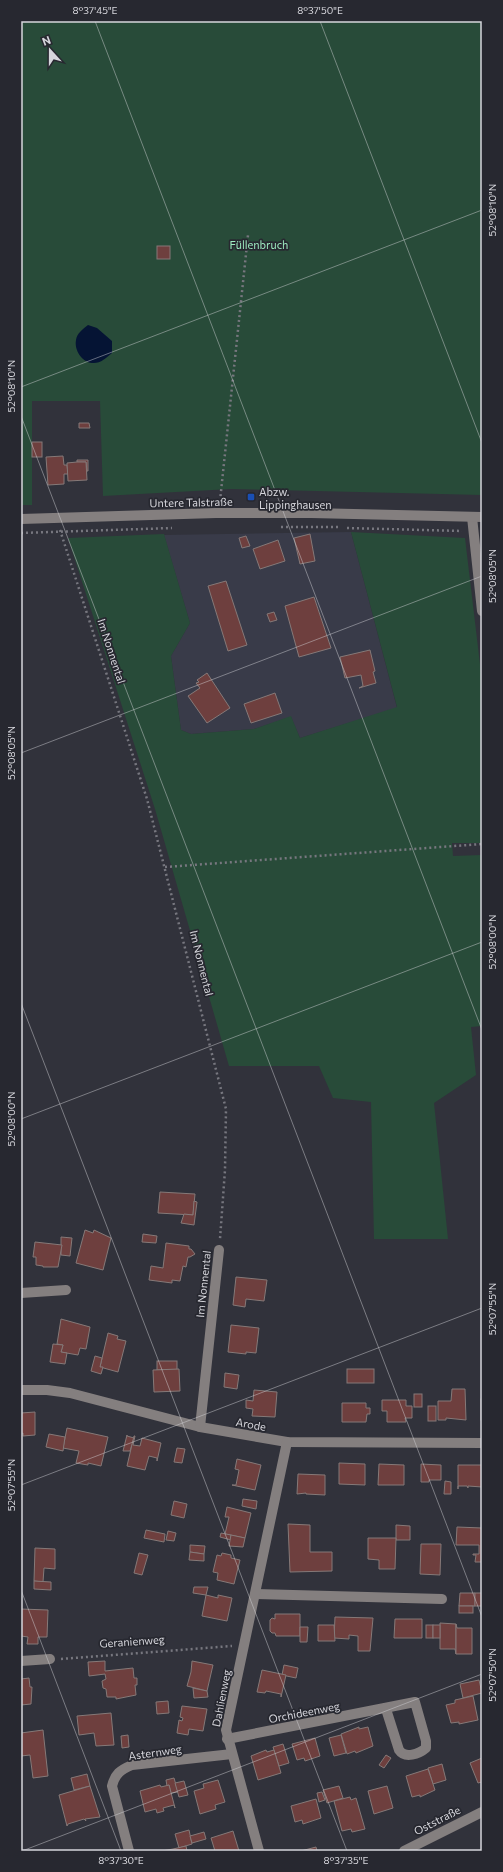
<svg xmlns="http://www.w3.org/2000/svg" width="503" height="1872" viewBox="0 0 503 1872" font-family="Commissioner,sans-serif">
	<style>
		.built { fill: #393b49 }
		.green { fill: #284b39 }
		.water { fill: #051434 }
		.building { fill: #6e3f3e; stroke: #857978 }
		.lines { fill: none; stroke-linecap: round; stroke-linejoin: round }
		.path { stroke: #77777f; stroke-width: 2.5; stroke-dasharray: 2 3; stroke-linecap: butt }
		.minor { stroke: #847f7f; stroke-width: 10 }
		.ticks { fill: none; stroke: #d6d6dc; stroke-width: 1; stroke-opacity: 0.45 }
		.transit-dot { fill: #1a4fb4; stroke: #272830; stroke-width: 1.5 }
		.labels { text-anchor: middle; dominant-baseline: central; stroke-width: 3.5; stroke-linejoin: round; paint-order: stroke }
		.park-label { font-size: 11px; fill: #9debc0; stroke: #272830 }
		.poi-label { font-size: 11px; fill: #d6d6dc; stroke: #272830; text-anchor: start }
		.street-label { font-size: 11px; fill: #d6d6dc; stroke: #272830 }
		.neatline { fill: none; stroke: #d6d6dc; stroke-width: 1.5 }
		.ticks-label { font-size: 10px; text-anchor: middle; fill: #d6d6dc }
	</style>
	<rect width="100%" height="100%" fill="#31323b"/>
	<path class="built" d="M351,532L397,708L300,738L291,717L254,729L191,734L181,730L171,656L190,623L164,535Z"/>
	<g class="green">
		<path d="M21,21H482V495L231,489L103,496L100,401H32V505H21Z"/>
		<path d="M351,532L465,538L482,681V843H452L453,856L482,855V1026L471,1027L476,1075L434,1103L448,1239H374L371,1102L333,1098L319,1066H229L155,809L68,538L164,534L190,623L171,656L181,730L191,734L254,729L291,716L300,738L397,707Z"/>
	</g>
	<path class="water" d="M88,325L97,328L112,341V353C106,358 100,364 92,363C82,362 74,350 76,340C77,333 83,329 88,325Z"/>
	<g class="building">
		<rect x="157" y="246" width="13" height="13"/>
		<path d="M79,423H89L90,428H79Z"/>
		<rect x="32" y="442" width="10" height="15"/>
		<path d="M63,456L64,465H67L68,474H64V484L48,485L46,457Z"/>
		<path d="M77,460H88V471H87L86,462H77Z"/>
		<path d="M77,462H86L87,480L68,481L67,463Z"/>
		<path d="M310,534L315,561L300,564L294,538Z"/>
		<path d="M246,536L250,546L242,548L239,538Z"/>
		<path d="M278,540L285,561L260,569L253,549Z"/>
		<path d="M226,581L247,645L228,651L208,586Z"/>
		<path d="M314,597L331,648L299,657L285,606Z"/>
		<path d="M274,612L277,620L270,622L267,614Z"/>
		<path d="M370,650L375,671L373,672L376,683L359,688L363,686L361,675L345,678L340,657Z"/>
		<path d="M207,673L230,708L207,723L188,696L200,688L196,683L199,682L197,680Z"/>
		<path d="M275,693L282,713L251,723L244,704Z"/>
		<path d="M160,1192L195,1194L193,1215L158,1213Z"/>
		<path d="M194,1201L197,1202L194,1225L181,1223L184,1214L193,1215Z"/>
		<path d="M85,1230L93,1233L94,1230L111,1238L103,1270L76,1263Z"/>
		<path d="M143,1234L157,1236L156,1243L142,1242Z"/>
		<path d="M61,1237L72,1238L70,1256L61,1255Z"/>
		<path d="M35,1242L62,1245L58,1267H43V1266L36,1265V1257H33Z"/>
		<path d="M166,1243L189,1246V1249H191L195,1254L190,1257H188L186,1267L183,1266L180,1281L172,1280V1283L149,1280L151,1266L163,1268Z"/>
		<path d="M236,1277L267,1280L264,1301L246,1299L245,1307L233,1305Z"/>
		<path d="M61,1319L90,1327L86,1349L80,1348L78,1355L61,1352L63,1345L57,1344Z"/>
		<path d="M231,1325L259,1328L256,1353L246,1352V1354L228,1352Z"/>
		<path d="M108,1333L118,1336L117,1339L126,1341L118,1372L100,1367Z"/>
		<path d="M53,1344L63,1345L61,1352L67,1353L65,1364L50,1362Z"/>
		<path d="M95,1356L102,1358L100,1367H103L101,1374L91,1371Z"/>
		<rect x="157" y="1361" width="20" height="9"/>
		<path d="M179,1369L180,1391L154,1392L153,1370Z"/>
		<rect x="347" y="1369" width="27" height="14"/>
		<path d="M225,1373L239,1375L237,1389L224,1387Z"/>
		<path d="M452,1389H465L466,1420L446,1418V1420H438V1401H451Z"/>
		<path d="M254,1390L277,1392L275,1417L252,1416L253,1409L246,1408V1400L253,1401Z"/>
		<rect x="414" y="1394" width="8" height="13"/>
		<rect x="481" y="1399" width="1" height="21"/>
		<path d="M382,1400H406V1406H412V1418H405L406,1422H387V1411H382Z"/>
		<path d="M342,1403H366V1408H370V1414H367L366,1422H342Z"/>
		<rect x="428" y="1406" width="8" height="15"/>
		<path d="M35,1412V1435L23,1436V1433L21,1434V1413Z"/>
		<path d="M67,1428L108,1437L101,1466L88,1463V1465L76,1463L79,1451L63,1448Z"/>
		<path d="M49,1434L65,1437L63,1451L46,1447Z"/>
		<path d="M127,1435V1436L134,1438L130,1451H123Z"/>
		<path d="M134,1436H135L133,1445L140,1446L142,1438L161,1443L157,1461V1458L149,1456L145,1470L127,1466Z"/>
		<path d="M177,1448L185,1449L182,1463L174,1462Z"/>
		<path d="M237,1459L261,1465L255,1490L232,1485H236L239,1470L235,1469Z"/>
		<path d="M339,1463L365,1464V1485L339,1484Z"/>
		<path d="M379,1464L404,1465V1485H378Z"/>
		<path d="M421,1464L441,1465V1480H429V1482H421Z"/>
		<path d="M458,1465H482V1487L468,1486V1488L467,1486H458V1489Z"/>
		<path d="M298,1474L325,1475V1495L306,1494V1493L297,1494Z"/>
		<path d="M445,1481L451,1482V1494H444Z"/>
		<path d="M243,1499L257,1501L256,1509L242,1506Z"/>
		<path d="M174,1501L187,1504L184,1518L171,1515Z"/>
		<path d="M227,1507L251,1513L245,1538L225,1534L229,1517H225Z"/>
		<path d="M288,1524L310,1525V1552H332V1571L290,1572Z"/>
		<path d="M396,1525L410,1526V1540H396Z"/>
		<path d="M457,1527L482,1528V1562H475L476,1555H473V1554H479V1545H456Z"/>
		<path d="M146,1530L165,1534L164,1542L144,1538Z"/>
		<path d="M168,1531L176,1533L174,1541L166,1540Z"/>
		<path d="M221,1533L231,1535V1540L220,1537Z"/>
		<path d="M231,1535L245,1538L243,1547L229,1546Z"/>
		<path d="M368,1538H396L395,1569H379V1560L368,1559Z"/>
		<path d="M421,1544H441L440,1575L420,1574Z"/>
		<path d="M190,1545L205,1546L204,1554L190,1552Z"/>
		<path d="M35,1548L55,1549V1569L44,1568L43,1582L34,1581Z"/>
		<path d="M190,1552L204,1554V1561L189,1560Z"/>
		<path d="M139,1553L148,1555L142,1575L134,1573Z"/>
		<path d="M222,1553L231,1555V1558L240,1560L234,1584L217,1580L218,1573L213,1572L217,1555L221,1556Z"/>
		<path d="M34,1581L51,1582V1590L34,1589Z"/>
		<path d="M194,1587H208L206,1595L193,1593Z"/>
		<path d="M460,1593H475V1606H459Z"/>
		<rect x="475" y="1593" width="7" height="13"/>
		<path d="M206,1595L218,1598V1595L232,1598L227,1621L202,1616Z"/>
		<rect x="459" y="1606" width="14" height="7"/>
		<path d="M21,1609L48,1610L47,1637H38V1644H27L28,1637L21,1636Z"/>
		<path d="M275,1614H300V1636H276L275,1633H272L270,1631V1620L272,1618L275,1619Z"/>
		<path d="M335,1617L373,1618L370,1651H358V1636L349,1635V1639L334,1638Z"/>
		<path d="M395,1619H422V1638H394Z"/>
		<path d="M440,1623L456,1624V1654L455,1649H440Z"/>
		<path d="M456,1624L457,1628H472V1654H456Z"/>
		<path d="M318,1625H334L335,1641H318Z"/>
		<rect x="426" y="1625" width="7" height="13"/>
		<rect x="433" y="1625" width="7" height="13"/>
		<path d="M300,1627H308L307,1642H300Z"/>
		<path d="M105,1661V1671L133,1668L134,1678H137V1685H135L136,1695L116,1699V1697H107L106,1689L103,1688L102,1681L106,1679L105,1674L89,1676L88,1662Z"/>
		<path d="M192,1661L213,1665L207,1691L187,1686L191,1672Z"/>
		<path d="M284,1665L298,1668L296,1678L282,1675Z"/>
		<path d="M262,1670L286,1675L281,1697V1694L266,1691L265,1693L257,1692Z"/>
		<path d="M29,1678L30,1687H32L31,1704L21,1705V1679Z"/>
		<path d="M479,1680L482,1693L463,1698L460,1684Z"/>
		<path d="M193,1688L207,1691L208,1697L194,1698Z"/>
		<path d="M473,1696L478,1720L459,1724V1722L451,1723L446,1705L455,1703V1700Z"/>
		<path d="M168,1701L169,1713L157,1714L156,1702Z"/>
		<path d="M182,1706L207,1709L203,1731L189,1729L188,1735L177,1733L179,1720L182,1721L183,1718L180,1717Z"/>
		<path d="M111,1713L114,1745L96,1746L94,1733L79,1735L77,1716Z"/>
		<path d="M359,1727V1729L368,1727L373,1746L356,1753L355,1751L347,1754L341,1734Z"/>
		<path d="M43,1730L48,1776L33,1778L30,1755L21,1756V1733Z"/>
		<path d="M128,1735L129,1747L122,1748L121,1736Z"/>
		<path d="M341,1735L346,1753L334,1756L329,1738Z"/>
		<path d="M315,1738L320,1756L305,1761L304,1758L297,1760L292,1744Z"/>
		<path d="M283,1744L289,1763L279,1766L273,1747Z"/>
		<path d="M266,1750L267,1752L274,1750L281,1773L258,1780L251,1756Z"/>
		<path d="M386,1755L391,1758L384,1768L379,1765Z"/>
		<path d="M482,1758V1782L478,1783L470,1763Z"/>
		<path d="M442,1764L446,1780L433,1784L428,1768Z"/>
		<path d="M428,1769L435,1790L420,1797V1795L412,1797L406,1776Z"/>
		<path d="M87,1774L90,1786L74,1790L71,1778Z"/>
		<path d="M174,1778L178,1792L171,1793L169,1785L167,1786L166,1780Z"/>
		<path d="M218,1780L225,1802L215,1805L216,1809L200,1814L194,1791L204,1788L203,1784Z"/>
		<path d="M184,1781L188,1795L179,1797L175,1783Z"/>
		<path d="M160,1785L161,1787L169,1785L175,1808L174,1805L163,1808L164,1811L157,1813L156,1809L145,1812L140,1791Z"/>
		<path d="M90,1786L100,1817L85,1819L86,1821L84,1819L68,1824L67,1826L59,1795Z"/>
		<path d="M339,1786L343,1798L327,1803L323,1790Z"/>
		<path d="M387,1786L393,1808L374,1814L368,1791Z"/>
		<path d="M322,1792L325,1800L319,1802L317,1793Z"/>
		<path d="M350,1797L351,1800L356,1798L365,1829L352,1832L351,1829L342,1831L334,1801Z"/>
		<path d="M316,1799L321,1818L303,1824L302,1820L295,1822L291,1806Z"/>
		<path d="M189,1830L192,1844L179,1848L175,1834Z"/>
		<path d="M233,1831L239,1851H215L211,1838Z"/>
		<path d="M204,1832L206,1839L192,1843L190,1836Z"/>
		<path d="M186,1846L187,1851H162L173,1849Z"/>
		<path d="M316,1847L317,1851H301Z"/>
	</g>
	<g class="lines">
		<g class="path">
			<path d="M220,501L248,235"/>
			<path d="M281,527H340"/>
			<path d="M347,528L462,531"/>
			<path d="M60,530L147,799L226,1109L225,1170L220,1239"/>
			<path d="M21,533L172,528"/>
			<path d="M165,867L482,844"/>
			<path d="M61,1659L232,1646"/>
		</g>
		<g class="minor">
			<path d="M472,517L482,611"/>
			<path d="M21,519L216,513H311L482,517"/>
			<path d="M21,1293L66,1290"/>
			<path d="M21,1390H47L70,1393L200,1427L287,1442L482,1443"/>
			<path d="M200,1427L219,1250"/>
			<path d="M256,1594L442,1599"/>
			<path d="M21,1661L50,1659"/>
			<path d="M227,1739L415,1702L426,1741V1748C419,1754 405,1759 399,1750L386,1709"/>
			<path d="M129,1851L112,1786C115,1774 120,1770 132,1765L232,1754"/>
			<path d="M259,1851L226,1730L287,1442"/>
			<path d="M404,1851L482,1812"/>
		</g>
	</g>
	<path class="ticks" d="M95,21L482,1030M320,21L482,443M21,387L482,210M21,416L482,1617M21,753L482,576M21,1003L347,1851M21,1119L482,942M21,1485L482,1308M21,1590L121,1851M22,1851L482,1674"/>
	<rect class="transit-dot" x="247" y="493" width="8" height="8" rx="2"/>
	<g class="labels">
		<g class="park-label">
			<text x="259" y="244">Füllenbruch</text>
		</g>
		<g class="poi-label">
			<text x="259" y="491">Abzw.<tspan x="259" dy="13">Lippinghausen</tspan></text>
		</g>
		<g class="street-label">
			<text transform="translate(191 502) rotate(-1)">Untere Talstraße</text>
			<text transform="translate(112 651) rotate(72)">Im Nonnental</text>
			<text transform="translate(202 963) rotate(76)">Im Nonnental</text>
			<text transform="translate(203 1284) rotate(-84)">Im Nonnental</text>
			<text transform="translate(251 1424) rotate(10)">Arode</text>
			<text transform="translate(132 1641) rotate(-4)">Geranienweg</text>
			<text transform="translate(221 1698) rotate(-79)">Dahlienweg</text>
			<text transform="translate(304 1712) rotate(-11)">Orchideenweg</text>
			<text transform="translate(155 1752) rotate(-8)">Asternweg</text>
			<text transform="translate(437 1820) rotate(-27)">Oststraße</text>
		</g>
	</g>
	<rect width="503" height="1872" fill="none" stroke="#272830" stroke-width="44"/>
	<g transform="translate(50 50) rotate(339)" stroke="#272830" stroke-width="3" paint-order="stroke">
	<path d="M0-3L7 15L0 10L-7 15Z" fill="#d6d6dc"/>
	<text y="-6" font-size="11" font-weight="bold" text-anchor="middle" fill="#d6d6dc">N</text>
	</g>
	<rect x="22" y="22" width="459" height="1828" class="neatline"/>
	<g class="ticks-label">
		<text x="95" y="14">8°37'45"E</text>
		<text x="320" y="14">8°37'50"E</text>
		<text transform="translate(492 210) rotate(-90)" y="4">52°08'10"N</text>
		<text transform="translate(11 386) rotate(-90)" y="4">52°08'10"N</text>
		<text transform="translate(492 576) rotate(-90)" y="4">52°08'05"N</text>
		<text transform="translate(11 753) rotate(-90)" y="4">52°08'05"N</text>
		<text transform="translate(492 942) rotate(-90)" y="4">52°08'00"N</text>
		<text transform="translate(11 1119) rotate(-90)" y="4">52°08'00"N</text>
		<text transform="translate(492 1309) rotate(-90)" y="4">52°07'55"N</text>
		<text transform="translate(11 1485) rotate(-90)" y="4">52°07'55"N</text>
		<text transform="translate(492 1675) rotate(-90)" y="4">52°07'50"N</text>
		<text x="121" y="1864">8°37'30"E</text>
		<text x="346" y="1864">8°37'35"E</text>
	</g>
</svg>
